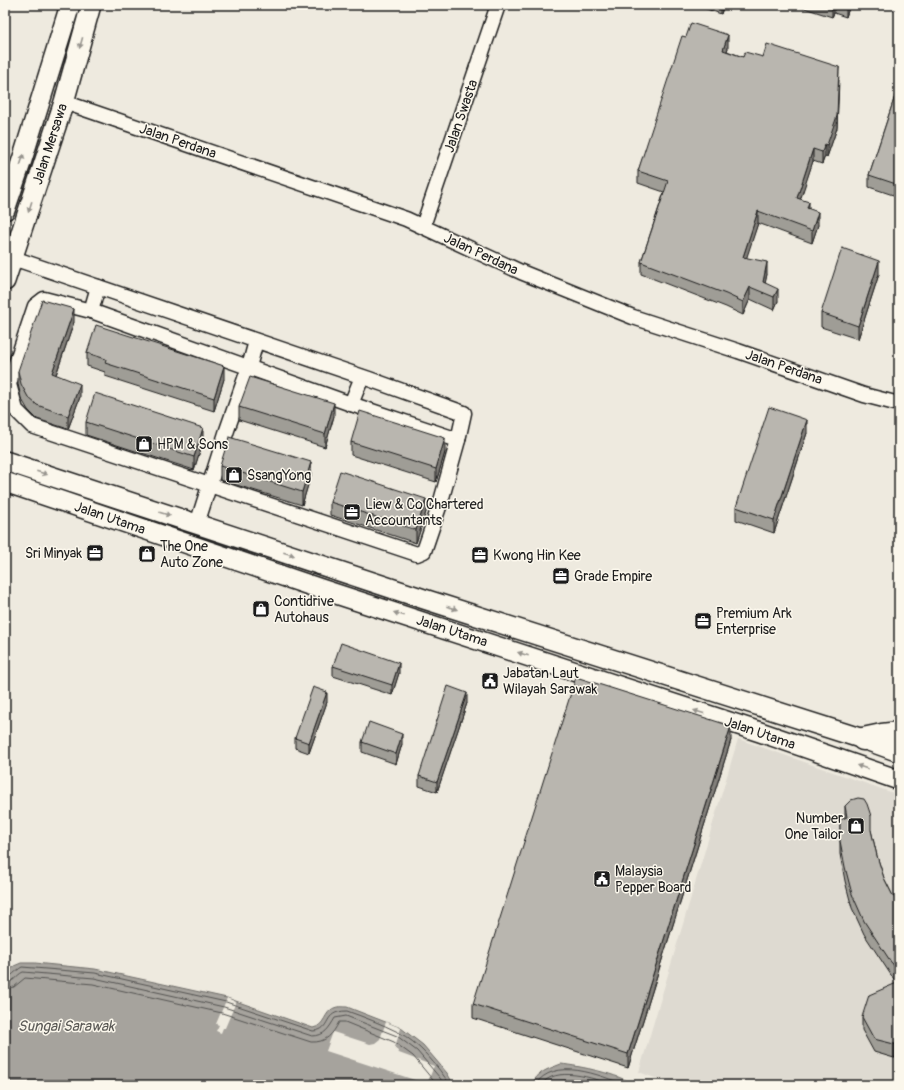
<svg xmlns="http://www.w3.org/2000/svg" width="904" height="1090" viewBox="0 0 904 1090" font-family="Pangolin,sans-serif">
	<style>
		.built { fill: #dedad1 }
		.water { fill: #a6a39d; stroke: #6f6d69 }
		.pier { fill: #eeeadf }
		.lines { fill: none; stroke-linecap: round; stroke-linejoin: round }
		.shore { stroke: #535250; stroke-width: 1 }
		.street-casing { stroke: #1c1c1c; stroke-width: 17 }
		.secondary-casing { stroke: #1c1c1c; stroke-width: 22 }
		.highway-casing { stroke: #1c1c1c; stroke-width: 25 }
		.street { stroke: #fbf7ec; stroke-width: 14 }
		.secondary { stroke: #fbf7ec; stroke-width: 19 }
		.highway { stroke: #fbf7ec; stroke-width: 22 }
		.wall { fill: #9f9d96; stroke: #1c1c1c }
		.shaded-wall { fill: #827f7a; stroke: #1c1c1c }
		.building { fill: #b9b6af; stroke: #1c1c1c }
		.oneway { fill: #97948e }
		.labels { text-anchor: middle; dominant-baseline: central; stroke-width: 3; stroke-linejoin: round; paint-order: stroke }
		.street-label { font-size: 14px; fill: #1c1c1c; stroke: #fbf7ec }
		.poi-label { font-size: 14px; fill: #1c1c1c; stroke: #fbf7ec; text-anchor: start }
		.water-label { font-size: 15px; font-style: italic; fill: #5a5956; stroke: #fbf7ec }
	</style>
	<rect width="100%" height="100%" fill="#eeeadf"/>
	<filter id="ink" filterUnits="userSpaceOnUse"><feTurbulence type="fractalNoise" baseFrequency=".025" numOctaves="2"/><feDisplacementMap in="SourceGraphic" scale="8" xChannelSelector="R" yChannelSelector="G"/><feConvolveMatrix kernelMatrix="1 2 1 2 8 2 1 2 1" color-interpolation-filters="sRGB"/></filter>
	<g filter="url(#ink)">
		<path class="built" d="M738,739L899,795V1085H674L639,1072Z"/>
		<g class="water">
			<path d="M21,963H35L95,969L227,998L313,1028C325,1026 324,1012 334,1008C338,1006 343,1007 347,1007L401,1028L423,1045L447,1073L454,1085H5V977L14,966Z"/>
			<path d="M561,1064C579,1066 620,1074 634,1085H531C539,1071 546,1070 561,1064Z"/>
		</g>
		<g class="pier">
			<path d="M227,998L236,1002L225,1028H223L221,1033L216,1031L219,1025L216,1024Z"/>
			<path d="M386,1022L401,1028L395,1047L399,1053L434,1066L427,1084L326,1051L333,1032L370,1044L375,1043L380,1039Z"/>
		</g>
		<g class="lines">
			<g class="shore">
				<path d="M5,978C11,978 16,970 22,967L95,973L226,1002L313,1031C333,1030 321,1011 347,1011C364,1017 382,1024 398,1032C418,1042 438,1066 450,1085"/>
				<path d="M5,983C14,983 16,975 23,972L94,978L224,1007L312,1036C325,1036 329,1028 335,1018L346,1016L397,1036L417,1051L440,1078L444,1085"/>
				<path d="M5,989L14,987L25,978L93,984L222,1013L311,1042C326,1043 333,1034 339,1022H345L394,1042L413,1056L437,1085"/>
				<path d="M535,1085C554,1056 600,1075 625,1085"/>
				<path d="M541,1085C555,1065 594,1078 612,1085"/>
				<path d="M550,1085C564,1077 576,1081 590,1085"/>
			</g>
			<defs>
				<g id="street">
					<path d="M64,102L406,219L521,272L633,317L738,351L864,395L899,404"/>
					<path d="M423,226L498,5"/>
					<path d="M13,258L369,379L464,413L458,440"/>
					<path d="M44,299L91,311L351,404L458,440L441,501L424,551L417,554L32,426L16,410L9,384L35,306Z"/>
					<path d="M91,311L98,287"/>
					<path d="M351,404L362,377"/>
					<path d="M197,524L227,430L249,367L256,341"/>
				</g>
				<g id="secondary">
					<path d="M5,210L22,160L70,5"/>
					<path d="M5,281L64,102L91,5"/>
					<path d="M5,461L424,599L863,739L899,752"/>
					<path d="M5,482L321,589L760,732L899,780"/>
				</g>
				<path id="highway" d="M863,739L882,735L899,733"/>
			</defs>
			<use href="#street" class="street-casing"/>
			<use href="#secondary" class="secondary-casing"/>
			<use href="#highway" class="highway-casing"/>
			<use href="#street" class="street"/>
			<use href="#secondary" class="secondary"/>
			<use href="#highway" class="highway"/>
		</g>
		<g class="wall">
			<path d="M698,5H724L721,14L698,6Z"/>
			<path d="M795,5H850L846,17L834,13L832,17Z"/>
			<path d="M686,37L728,48L727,51L743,57H763L839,80L837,128L827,157L825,156L822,164L813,161L800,199L809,209L818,225L812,243L758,223L746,257L767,274L765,283L778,301L774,310L750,299L743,315L726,307L641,274V262L664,192L638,183V171Z"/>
			<path d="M899,84V197L869,187V175Z"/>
			<path d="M879,274L858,339L821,327V313Z"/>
			<path d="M74,322L56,375L80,397L68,429L37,419L28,410L21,398L18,384V371Z"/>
			<path d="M87,353L224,379L214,411L105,376V372L87,366Z"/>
			<path d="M239,407L334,416L325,447L239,420Z"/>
			<path d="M86,422L203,441L194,470L86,435Z"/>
			<path d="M807,433L774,533L736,520V507Z"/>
			<path d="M351,442L445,452L436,482L351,455Z"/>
			<path d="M220,466L311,475L302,505L220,480Z"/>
			<path d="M330,502L426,512L416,543L330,515Z"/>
			<path d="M333,666L399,673L392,695L333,676Z"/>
			<path d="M327,702L309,753L295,748V738Z"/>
			<path d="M467,703L437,792L419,786V776Z"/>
			<path d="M731,740L628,1068L473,1018V1004Z"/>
			<path d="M362,742L402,744L396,764L362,752Z"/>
			<path d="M845,806L871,830L877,856L884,878L892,894L899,904V1056L894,1058L874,1052L862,1030V1017L897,983L891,975L864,934L852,908L845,881L840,854V820L845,818Z"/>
		</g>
		<g class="shaded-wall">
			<path d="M721,5H724L721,14Z"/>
			<path d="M832,5H834V13L832,17Z"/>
			<path d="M846,5H850L846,17Z"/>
			<path d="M728,35V48L723,62V50Z"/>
			<path d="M839,67L837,128L827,157V145Z"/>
			<path d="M825,144V156L822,164V152Z"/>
			<path d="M813,149V161L797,210V198Z"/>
			<path d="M809,202V214L807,208Z"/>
			<path d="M758,211V223L743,269V257Z"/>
			<path d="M818,212V225L812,243V231Z"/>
			<path d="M879,261V274L858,339V326Z"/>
			<path d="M767,262V274L763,294V282Z"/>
			<path d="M750,287V299L743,315V302Z"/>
			<path d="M778,289V301L774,310V297Z"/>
			<path d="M74,309V322L52,386V373Z"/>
			<path d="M224,366V379L214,411V398Z"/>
			<path d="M80,384V397L68,429V416Z"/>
			<path d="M334,403V416L325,447V434Z"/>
			<path d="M807,420V433L774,533V520Z"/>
			<path d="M203,428V441L194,470V457Z"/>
			<path d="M445,438V452L436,482V469Z"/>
			<path d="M311,462V475L302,505V492Z"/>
			<path d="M426,499V512L416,543V530Z"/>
			<path d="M399,663V673L392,695V685Z"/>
			<path d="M327,692V702L309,753V743Z"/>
			<path d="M467,693V703L437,792V782Z"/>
			<path d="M731,726V740L628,1068V1054Z"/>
			<path d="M402,734V744L396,764V754Z"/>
			<path d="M899,1043V1056L894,1058V1044Z"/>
		</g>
		<g class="building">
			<path d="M691,23L728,35L723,50L743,57L745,52L763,57L767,44L839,67L837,116L827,145L825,144L822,152L813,149L797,198L809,202L807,208L818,212L812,231L758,211L743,257L767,262L763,282L778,289L774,297L750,287L743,302L726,294L641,262L668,181L638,171L682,36L686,37Z"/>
			<path d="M899,84V185L869,175Z"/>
			<path d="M842,248L879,261L858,326L821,313Z"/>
			<path d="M42,300L74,309L52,373L80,384L68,416L37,405L28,397L21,384L18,371Z"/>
			<path d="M96,325L224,366L214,398L105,363L106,359L87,353Z"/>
			<path d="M250,377L334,403L325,434L239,407Z"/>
			<path d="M95,393L203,428L194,457L86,422Z"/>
			<path d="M769,407L807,420L774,520L736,507Z"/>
			<path d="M360,411L445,438L436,469L351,442Z"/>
			<path d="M229,437L311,462L302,492L220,466Z"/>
			<path d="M340,471L426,499L416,530L330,502Z"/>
			<path d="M341,643L399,663L392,685L333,666Z"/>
			<path d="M576,677L731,726L628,1054L473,1004Z"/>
			<path d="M448,686L467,693L437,782L419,776Z"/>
			<path d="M313,687L327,692L309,743L295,738Z"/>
			<path d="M369,722L402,734L396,754L362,742Z"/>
			<path d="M858,798L864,799L867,804L871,816V830L877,856L884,878L892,894L899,904V971L891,962L864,921L852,894L845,867L840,841V820L847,817L845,806L851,800Z"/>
			<path d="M899,982V1043L894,1044L874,1039L862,1017L869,995Z"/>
		</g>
		<defs><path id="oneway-solid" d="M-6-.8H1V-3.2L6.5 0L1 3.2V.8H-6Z"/></defs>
		<g class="oneway">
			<use href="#oneway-solid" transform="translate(81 43) rotate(106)"/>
			<use href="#oneway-solid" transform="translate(22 160) rotate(-72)"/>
			<use href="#oneway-solid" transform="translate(30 207) rotate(108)"/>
			<use href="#oneway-solid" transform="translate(42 473) rotate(18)"/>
			<use href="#oneway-solid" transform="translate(165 514) rotate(18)"/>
			<use href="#oneway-solid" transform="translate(289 554) rotate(18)"/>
			<use href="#oneway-solid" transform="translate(452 608) rotate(18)"/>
			<use href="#oneway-solid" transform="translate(399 614) rotate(-162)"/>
			<use href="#oneway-solid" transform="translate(523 654) rotate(-162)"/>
			<use href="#oneway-solid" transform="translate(699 712) rotate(-162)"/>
			<use href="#oneway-solid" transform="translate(862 767) rotate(-161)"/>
		</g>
	</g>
	<defs>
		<symbol id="shop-square" viewBox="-11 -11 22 22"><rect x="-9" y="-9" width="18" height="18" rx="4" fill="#1c1c1c" stroke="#fbf7ec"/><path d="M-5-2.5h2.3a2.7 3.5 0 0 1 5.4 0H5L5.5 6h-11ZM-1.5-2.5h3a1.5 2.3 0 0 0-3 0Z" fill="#fff"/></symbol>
		<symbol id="office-square" viewBox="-11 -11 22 22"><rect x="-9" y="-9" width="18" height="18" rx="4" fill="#1c1c1c" stroke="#fbf7ec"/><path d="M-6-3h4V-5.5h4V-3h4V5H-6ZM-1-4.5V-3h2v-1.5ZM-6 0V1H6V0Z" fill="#fff"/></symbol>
		<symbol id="civic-square" viewBox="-11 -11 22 22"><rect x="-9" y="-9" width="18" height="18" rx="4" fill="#1c1c1c" stroke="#fbf7ec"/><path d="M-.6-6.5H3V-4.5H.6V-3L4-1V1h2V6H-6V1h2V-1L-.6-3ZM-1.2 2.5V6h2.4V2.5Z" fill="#fff"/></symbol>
	</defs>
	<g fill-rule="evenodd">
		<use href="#shop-square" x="134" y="434" width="20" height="20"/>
		<use href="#shop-square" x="224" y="465" width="20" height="20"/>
		<use href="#office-square" x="342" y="502" width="20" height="20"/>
		<use href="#office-square" x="85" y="543" width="20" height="20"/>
		<use href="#shop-square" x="137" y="544" width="20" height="20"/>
		<use href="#office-square" x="470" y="545" width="20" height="20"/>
		<use href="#office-square" x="551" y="566" width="20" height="20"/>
		<use href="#shop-square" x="251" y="599" width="20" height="20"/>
		<use href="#office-square" x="693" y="611" width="20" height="20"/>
		<use href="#civic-square" x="480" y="671" width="20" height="20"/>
		<use href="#shop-square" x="846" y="816" width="20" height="20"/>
		<use href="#civic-square" x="592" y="869" width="20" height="20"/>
	</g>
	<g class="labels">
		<g class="street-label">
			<text transform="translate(461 116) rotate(-71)">Jalan Swasta</text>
			<text transform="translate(178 141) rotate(19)">Jalan Perdana</text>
			<text transform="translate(50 144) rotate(-72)">Jalan Mersawa</text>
			<text transform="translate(481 254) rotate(25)">Jalan Perdana</text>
			<text transform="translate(784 367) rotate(19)">Jalan Perdana</text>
			<text transform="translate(110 518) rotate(19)">Jalan Utama</text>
			<text transform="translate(452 631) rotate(18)">Jalan Utama</text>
			<text transform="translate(760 733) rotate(19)">Jalan Utama</text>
		</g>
		<g class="poi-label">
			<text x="157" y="444">HPM &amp; Sons</text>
			<text x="247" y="475">SsangYong</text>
			<text x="365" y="504">Liew &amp; Co Chartered<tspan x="365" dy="16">Accountants</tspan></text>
			<text x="160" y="546">The One<tspan x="160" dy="16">Auto Zone</tspan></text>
			<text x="82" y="553" text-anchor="end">Sri Minyak</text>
			<text x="493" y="555">Kwong Hin Kee</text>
			<text x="574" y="576">Grade Empire</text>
			<text x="274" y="601">Contidrive<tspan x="274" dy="16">Autohaus</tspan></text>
			<text x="716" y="613">Premium Ark<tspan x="716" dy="16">Enterprise</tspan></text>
			<text x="503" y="673">Jabatan Laut<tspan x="503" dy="16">Wilayah Sarawak</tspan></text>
			<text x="843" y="818" text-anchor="end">Number<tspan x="843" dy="16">One Tailor</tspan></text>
			<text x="615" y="871">Malaysia<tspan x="615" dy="16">Pepper Board</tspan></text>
		</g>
		<g class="water-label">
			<text x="66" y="1026">Sungai Sarawak</text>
		</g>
	</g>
	<rect width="904" height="1090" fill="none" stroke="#fbf7ec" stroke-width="20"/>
	<rect x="10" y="10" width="884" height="1070" fill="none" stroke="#1c1c1c" stroke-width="1.5" filter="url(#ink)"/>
</svg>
